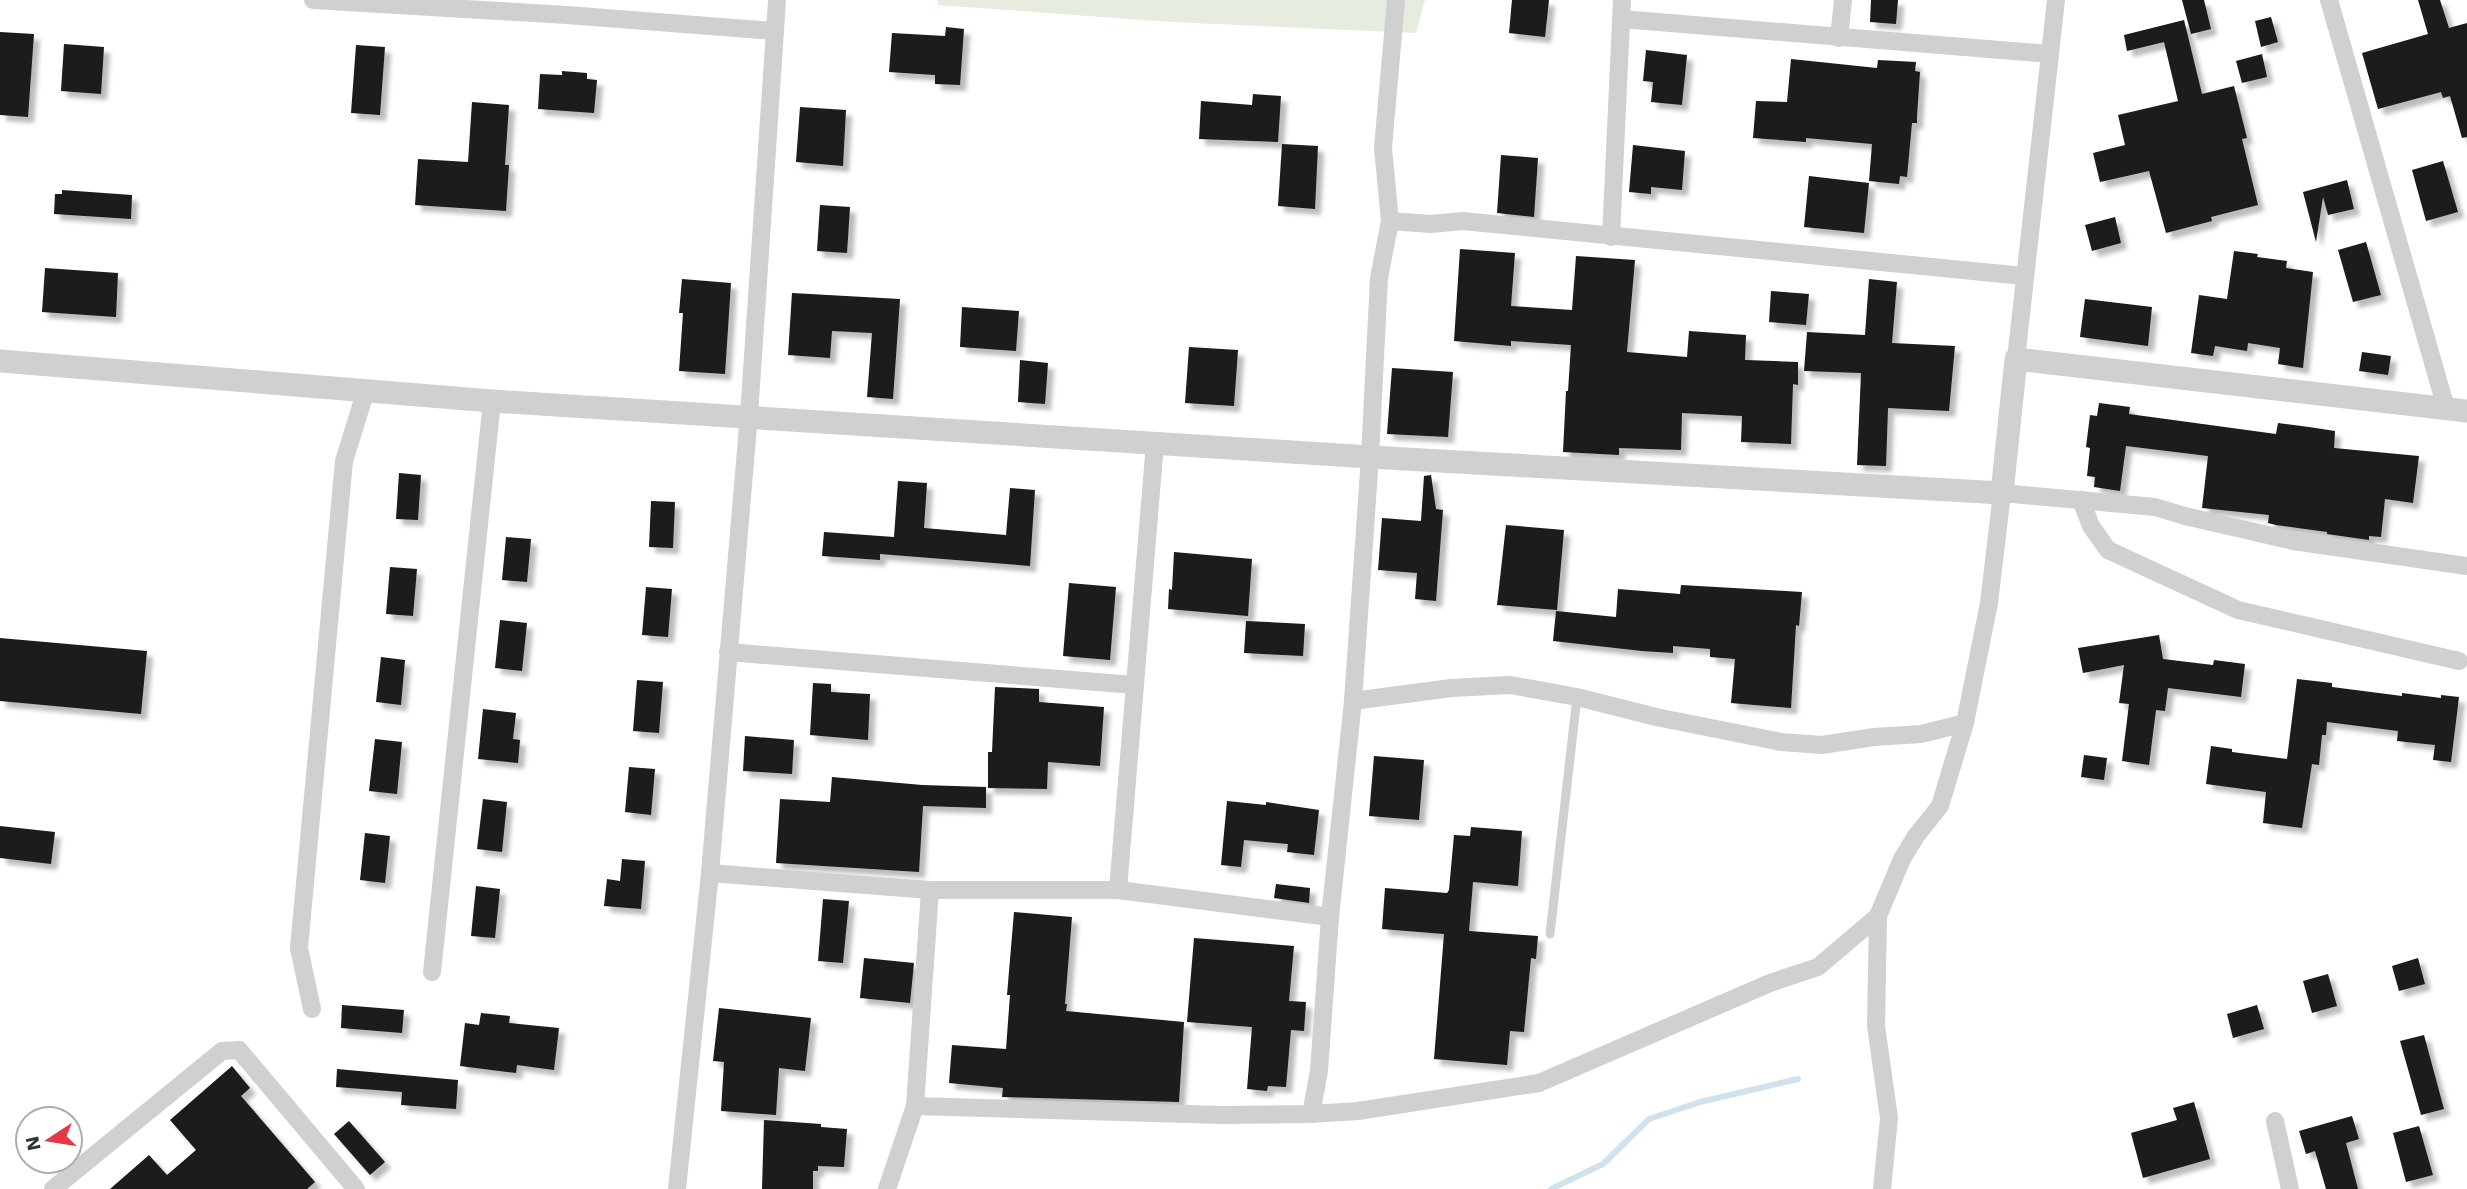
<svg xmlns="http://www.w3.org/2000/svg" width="2467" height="1189" viewBox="0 0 2467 1189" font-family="'Work Sans',sans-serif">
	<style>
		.green { fill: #e6ecdf }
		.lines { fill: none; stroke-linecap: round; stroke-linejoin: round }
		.stream { stroke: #cfe2ee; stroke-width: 6 }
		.building { fill: #1a1a1a; filter: url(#shadow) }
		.service { stroke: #d0d0d0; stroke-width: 9 }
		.minor { stroke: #d0d0d0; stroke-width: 18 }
		.tertiary { stroke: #d0d0d0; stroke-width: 23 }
	</style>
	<defs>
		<filter id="shadow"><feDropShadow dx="6" dy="6" stdDeviation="2" flood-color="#0004"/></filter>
	</defs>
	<rect width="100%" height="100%" fill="#fff"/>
	<path class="green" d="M938,0H1425L1416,33L1171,22L938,5Z"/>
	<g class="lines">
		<path class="stream" d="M1551,1189L1603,1164L1649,1119L1700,1102L1798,1079"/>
	</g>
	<g class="building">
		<path d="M1512,0H1549L1545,37L1509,33Z"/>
		<path d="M1871,0H1898L1896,24L1870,22Z"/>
		<path d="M2182,0H2204L2211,29L2191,34Z"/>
		<path d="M2418,0H2440L2449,28L2467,23V137L2462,138L2450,96L2443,98L2441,92L2378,109L2362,53L2428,34Z"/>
		<path d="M2271,17L2278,42L2261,47L2255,21Z"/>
		<path d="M2184,20L2202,94L2234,86L2247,138L2242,139L2258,205L2211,217L2212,221L2166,233L2149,171L2100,182L2093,153L2125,145L2118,115L2178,101L2164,42L2127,51L2124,35Z"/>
		<path d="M946,27L964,29L960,85L935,84V75L889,72L892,33L945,36Z"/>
		<path d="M0,32L34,34L28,117L0,115Z"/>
		<path d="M64,44L104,47L101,94L61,91Z"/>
		<path d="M356,45L385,47L380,115L351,113Z"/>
		<path d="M1646,50L1687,55L1682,105L1651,102L1653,82L1643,81Z"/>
		<path d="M2262,54L2267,77L2242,83L2236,61Z"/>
		<path d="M1791,59L1877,68L1878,60L1916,62L1915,71L1920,72L1917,116V123H1912L1907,177L1900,176L1899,184L1869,181L1872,144L1806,138V142L1753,138L1756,101L1787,102Z"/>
		<path d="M562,71L587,73V79L597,80L594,113L538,109L540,74L562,75Z"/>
		<path d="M1253,94L1281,96L1278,142L1199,139L1201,101L1252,105Z"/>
		<path d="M472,102L509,105L505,165H509L506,211L415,205L418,159L468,162Z"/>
		<path d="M800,107L846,110L843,166L796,162Z"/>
		<path d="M1282,144L1318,146L1315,209L1278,206Z"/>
		<path d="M1633,145L1685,151L1682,190L1651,187V194L1629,192Z"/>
		<path d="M1501,155L1538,158L1534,217L1497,213Z"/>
		<path d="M2443,161L2458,212L2426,221L2412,170Z"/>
		<path d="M1809,176L1869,183L1864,233L1804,227Z"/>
		<path d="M2347,180L2354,209L2328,215L2323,197L2316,242L2303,192Z"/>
		<path d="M62,190L132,195L131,219L54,214L55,194H62Z"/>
		<path d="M820,205L850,207L847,253L817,251Z"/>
		<path d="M2115,217L2121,243L2092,251L2085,225Z"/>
		<path d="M2366,242L2381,295L2353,302L2338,250Z"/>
		<path d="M1460,249L1515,253L1511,306L1572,310L1576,256L1635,260L1627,352L1687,357L1689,331L1746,335L1745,360L1798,362V385L1793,384L1791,444L1741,442L1742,416L1682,413L1681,450L1619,448V455L1563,452L1566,391H1568L1571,345L1511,341V346L1454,341Z"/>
		<path d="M2234,251L2258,254L2257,257L2287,261L2286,268L2313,272L2303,368L2278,364L2280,348L2248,343L2247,351L2215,346L2213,356L2191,353L2199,295L2227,299Z"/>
		<path d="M45,268L118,273L116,317L42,312Z"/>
		<path d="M682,279L731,283L725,374L679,371L683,313H679Z"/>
		<path d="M1869,279L1897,282L1892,343L1955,346L1949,411L1888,408L1886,466L1857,465L1861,373L1804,371L1807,332L1865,335Z"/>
		<path d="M1771,291L1809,294L1806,325L1769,322Z"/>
		<path d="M792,293L900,299L893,399L867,397L872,333L832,331L830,358L788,355Z"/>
		<path d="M2085,299L2152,307L2148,346L2080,337Z"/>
		<path d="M962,307L1019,311L1016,351L960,347Z"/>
		<path d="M1189,347L1238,350L1234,406L1185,403Z"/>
		<path d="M2362,352L2391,356L2388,375L2359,371Z"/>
		<path d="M1020,360L1048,363L1045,404L1018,402Z"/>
		<path d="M1392,368L1453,372L1448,437L1387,434Z"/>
		<path d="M2099,403L2130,407L2129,414L2276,434L2278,423L2309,427L2335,431L2334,448L2419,456L2413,503L2385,499L2381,537L2369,536V540L2327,534V532L2276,525L2268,523L2269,515L2202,508L2208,456L2126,446L2120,491L2094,487L2095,477L2087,476L2090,448L2086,447L2090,415L2097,416Z"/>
		<path d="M399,473L421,475L418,520L396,519Z"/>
		<path d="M1431,475L1436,509L1443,510L1436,601L1415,599L1417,573L1378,570L1382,518L1421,521L1424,476Z"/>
		<path d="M898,481L927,483L924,528L1006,535L1010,488L1035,490L1030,566L880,554V560L822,556L824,532L894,537Z"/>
		<path d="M651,501L675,502L673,548L649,547Z"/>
		<path d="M1506,525L1564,530L1557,610L1497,605Z"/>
		<path d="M506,537L531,539L527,582L502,580Z"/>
		<path d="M1174,552L1252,559L1248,616L1168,609L1169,589L1172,590Z"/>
		<path d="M390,567L417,569L413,616L386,614Z"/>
		<path d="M1069,583L1116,587L1110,660L1063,656Z"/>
		<path d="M1681,585L1802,592L1799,626L1796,625L1791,708L1731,703L1735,659L1710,657V649L1673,646V653L1642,651L1553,641L1556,611L1616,617L1618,589L1680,594Z"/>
		<path d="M646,587L672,589L668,637L642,635Z"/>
		<path d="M500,620L527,623L522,671L495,668Z"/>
		<path d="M1246,621L1305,624L1303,656L1244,653Z"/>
		<path d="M2159,635L2163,659L2213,665L2214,660L2245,664L2241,697L2168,688L2165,711L2156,710L2149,765L2122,761L2129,704L2119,703L2124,665L2083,673L2078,648Z"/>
		<path d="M0,638L147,651L141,714L0,701Z"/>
		<path d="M381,657L405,660L401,705L376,702Z"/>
		<path d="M2297,679L2332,683V687L2402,696V693L2441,698V695L2459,697L2451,762L2433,760L2435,745L2397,741L2398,731L2327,722L2326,735H2322L2319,765L2312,764L2302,828L2263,823L2266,792L2206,784L2211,746L2232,749V752L2287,759Z"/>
		<path d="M637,680L663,682L659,733L633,731Z"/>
		<path d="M813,683L831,684V692L870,694L868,740L810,735Z"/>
		<path d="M995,687L1039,689V702L1104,707L1100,766L1048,762L1047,789L988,788V752H992Z"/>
		<path d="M483,709L516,713L513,739L520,740L518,763L478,759Z"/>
		<path d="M745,736L794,740L792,774L743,771Z"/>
		<path d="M375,739L402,742L397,794L369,791Z"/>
		<path d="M2084,755L2107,758L2104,780L2081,777Z"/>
		<path d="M1374,756L1424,760L1419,820L1369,816Z"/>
		<path d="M629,767L655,769L651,815L625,812Z"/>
		<path d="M832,777L922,785L986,787V808L923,806L919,872L776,863L780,799L830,802Z"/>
		<path d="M483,799L507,802L502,852L477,849Z"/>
		<path d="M1227,801L1266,805V802L1319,810L1314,855L1287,852L1288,844L1244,840L1241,867L1221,865Z"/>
		<path d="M0,826L55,832L51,864L0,858Z"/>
		<path d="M1471,827L1522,831L1518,886L1473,882L1469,931L1538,936L1536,959L1531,958L1524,1032L1510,1031L1507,1065L1434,1059L1444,934L1382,929L1385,888L1447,893L1449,890L1454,835L1470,836Z"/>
		<path d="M365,833L390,836L385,883L360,880Z"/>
		<path d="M622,859L645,861L641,909L604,906L607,879L620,881Z"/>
		<path d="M1276,884L1310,888L1309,903L1274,898Z"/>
		<path d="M476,886L500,889L495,938L471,936Z"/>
		<path d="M823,899L849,901L843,963L818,961Z"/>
		<path d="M1014,912L1072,917L1065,1004H1067L1066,1011L1184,1022L1179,1102L1002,1097L1003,1088L949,1083L952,1045L1006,1049L1010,995H1007Z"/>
		<path d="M1194,938L1294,946L1289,1001L1306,1002L1304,1031L1291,1030L1286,1087L1268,1086L1267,1091L1247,1089L1252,1027L1187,1022Z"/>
		<path d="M864,958L914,963L910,1003L860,998Z"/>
		<path d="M2418,958L2425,984L2399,991L2392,966Z"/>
		<path d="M2328,974L2337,1006L2312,1013L2303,981Z"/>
		<path d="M342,1005L404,1010L402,1033L341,1028Z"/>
		<path d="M2257,1005L2264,1029L2233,1038L2227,1014Z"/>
		<path d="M719,1008L811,1018L805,1071L779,1068L776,1115L721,1111L724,1062L713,1061Z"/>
		<path d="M481,1013L510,1016L509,1023L559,1028L554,1070L517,1065L516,1073L460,1066L465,1023L479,1025Z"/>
		<path d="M2424,1035L2444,1109L2421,1115L2400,1041Z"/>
		<path d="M232,1066L250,1088L241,1096L315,1182L307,1189H110L149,1155L167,1175L196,1150L170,1120Z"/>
		<path d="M337,1069L458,1080L456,1109L401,1105L402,1092L336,1087Z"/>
		<path d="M2194,1102L2210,1159L2143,1178L2131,1133L2177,1120L2173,1108Z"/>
		<path d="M2352,1116L2359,1139L2346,1143L2358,1189H2326L2315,1151L2306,1154L2299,1131Z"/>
		<path d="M764,1120L821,1124V1127L847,1129L844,1167L818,1166V1171H813V1189H762Z"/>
		<path d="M349,1121L385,1162L370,1175L334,1134Z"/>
		<path d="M2419,1126L2433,1175L2406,1182L2393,1133Z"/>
	</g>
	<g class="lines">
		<path class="service" d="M1550,934L1577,697"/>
		<g class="minor">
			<path d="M313,0L567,15L775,31L777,0"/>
			<path d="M2329,0L2446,408"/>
			<path d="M1621,19L2050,54"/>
			<path d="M1839,38L1843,0"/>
			<path d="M1390,221L1383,148L1396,0"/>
			<path d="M1611,237L1622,0"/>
			<path d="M2016,359L2056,0"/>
			<path d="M2081,500L2091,526L2108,550L2238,610L2459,661"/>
			<path d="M728,652L1134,685"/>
			<path d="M1353,701L1451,688L1510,685L1577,697L1656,717L1781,742L1822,745L1874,737L1921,734L1965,723"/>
			<path d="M710,873L930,890H1118L1330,917"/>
			<path d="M1118,890L1155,443"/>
			<path d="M432,972L492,401"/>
			<path d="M312,1009L299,948L344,461L366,390"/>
			<path d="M915,1106L1222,1115L1311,1114L1319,1071L1330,917L1353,701L1370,457L1379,278L1390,221L1431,224L1463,221L2024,276"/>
			<path d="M1311,1114L1358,1111L1539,1083L1770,983L1818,967L1878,916"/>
			<path d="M2275,1121L2290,1189"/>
			<path d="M53,1189L222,1051L239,1050L356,1189"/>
			<path d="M677,1189L710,873L749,415L775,31"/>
			<path d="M887,1189L915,1106L930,890"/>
			<path d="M1882,1189L1889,1118L1876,1026L1878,916L1902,859L1916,836L1940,806L1965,723L1989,603L2002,493L2155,507L2185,516L2293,541L2467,566"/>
		</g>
		<path class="tertiary" d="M0,361L492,401L1370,457L2002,493L2016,359L2467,411"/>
	</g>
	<g transform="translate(49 1140) rotate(258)"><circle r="33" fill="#ffffff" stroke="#adadad" stroke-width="2"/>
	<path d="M0-5L12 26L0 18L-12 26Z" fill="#e63946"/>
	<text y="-10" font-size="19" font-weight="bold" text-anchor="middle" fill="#333333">N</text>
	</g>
</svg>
